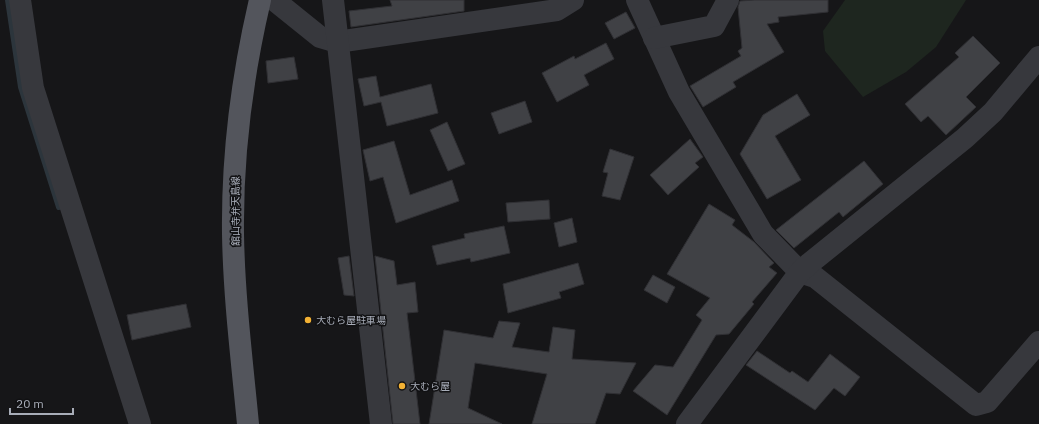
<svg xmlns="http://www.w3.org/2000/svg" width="1039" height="424" viewBox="0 0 1039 424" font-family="'IBM Plex Sans','Noto Sans JP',sans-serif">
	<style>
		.green { fill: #1e261f }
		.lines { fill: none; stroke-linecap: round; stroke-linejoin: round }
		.stream { stroke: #2c353c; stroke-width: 6 }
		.building { fill: #404145; stroke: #303034 }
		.minor { stroke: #37383d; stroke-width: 22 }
		.major { stroke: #53555c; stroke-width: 22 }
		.poi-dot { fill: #f2b134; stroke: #111113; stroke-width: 1.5 }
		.labels { text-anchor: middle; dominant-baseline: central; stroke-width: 3; stroke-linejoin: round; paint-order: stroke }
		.street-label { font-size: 10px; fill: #a8adb8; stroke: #111113 }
		.poi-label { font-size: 10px; fill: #a8adb8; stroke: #111113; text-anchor: start }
	</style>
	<rect width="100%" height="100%" fill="#161618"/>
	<path class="green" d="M845,0H966L936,47L906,72L863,97L825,51L823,31Z"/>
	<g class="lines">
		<path class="stream" d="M8,0L21,87L59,207"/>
	</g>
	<g class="building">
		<path d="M390,0H464V11L351,27L349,11L392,6Z"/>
		<path d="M754,0H828V12L778,17L779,22L767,24L784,52L733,82L736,87L703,107L690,86L741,56L738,51L742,48L738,7L740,1Z"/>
		<path d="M626,12L635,28L614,39L605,23Z"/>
		<path d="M973,36L1000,63L966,97L976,107L946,135L928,116L921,122L905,104L959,57L955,53Z"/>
		<path d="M606,43L614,59L584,75L589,85L557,102L542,73L574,56L575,59Z"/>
		<path d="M294,57L298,79L268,83L266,61Z"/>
		<path d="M376,76L380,97L431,84L438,113L387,126L381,102L364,106L358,79Z"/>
		<path d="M797,94L810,115L775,136L801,180L767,199L740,154L763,115Z"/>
		<path d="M525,101L532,122L499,134L491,113Z"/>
		<path d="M447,122L465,164L448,171L430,130Z"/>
		<path d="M690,139L703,157L695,163L699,167L668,195L650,175Z"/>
		<path d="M394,141L410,195L452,180L459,201L396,223L383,177L370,181L363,150Z"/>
		<path d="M610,149L634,157L620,200L602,196L608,173L603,172Z"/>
		<path d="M864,161L883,184L843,217L839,212L794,248L776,230Z"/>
		<path d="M549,200L550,219L508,222L506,203Z"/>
		<path d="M709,204L735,220L732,225L754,242L774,263L769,267L777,273L752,302L754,304L729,334L716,335L667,415L633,391L655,365L673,367L702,320L696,315L710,298L667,274Z"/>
		<path d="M572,218L577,242L559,247L554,223Z"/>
		<path d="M504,226L510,253L471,262L470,258L437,265L432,246L465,238L464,234Z"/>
		<path d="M349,256L354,296L344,295L338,258Z"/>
		<path d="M375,256L394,261L397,285L415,282L418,312L407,313L420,424H393Z"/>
		<path d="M578,263L584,284L559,292L561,298L508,313L503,284Z"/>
		<path d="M653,275L675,287L667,303L644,290Z"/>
		<path d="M186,304L191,327L132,340L127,315Z"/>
		<path d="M499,321L520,323L512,347L549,352L553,327L575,330L572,359L636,363L620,394L606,393L595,424H532L547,374L475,363L468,408L502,424H429L444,330L493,338Z"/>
		<path d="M757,351L790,373L792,371L808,382L830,354L860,377L845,396L834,388L815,410L746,365Z"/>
	</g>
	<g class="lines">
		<g class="minor">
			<path d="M20,0L33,88L140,424"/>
			<path d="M274,0L320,37L337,42L557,10L573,0"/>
			<path d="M333,0L381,424"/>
			<path d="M637,0L679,92L763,234L800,272L815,277L976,405L987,402L1039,342"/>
			<path d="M654,38L714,26L728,0"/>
			<path d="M687,424L800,272L810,263L965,138L993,112L1039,57"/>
		</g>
		<path class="major" d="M248,424C242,361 234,297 233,234C232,155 242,77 260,0"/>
	</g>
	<g class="poi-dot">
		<circle cx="308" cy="320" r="4"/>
		<circle cx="402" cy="386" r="4"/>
	</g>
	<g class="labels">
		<g class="street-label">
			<text transform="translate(235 211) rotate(-90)">舘山寺弁天島線</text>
		</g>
		<g class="poi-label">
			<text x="316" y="320">大むら屋駐車場</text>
			<text x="410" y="386">大むら屋</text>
		</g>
	</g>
	<path d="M10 408v6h63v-6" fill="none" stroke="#a8adb8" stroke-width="2"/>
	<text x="16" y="408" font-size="12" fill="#a8adb8" stroke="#111113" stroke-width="3" paint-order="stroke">20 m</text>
</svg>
